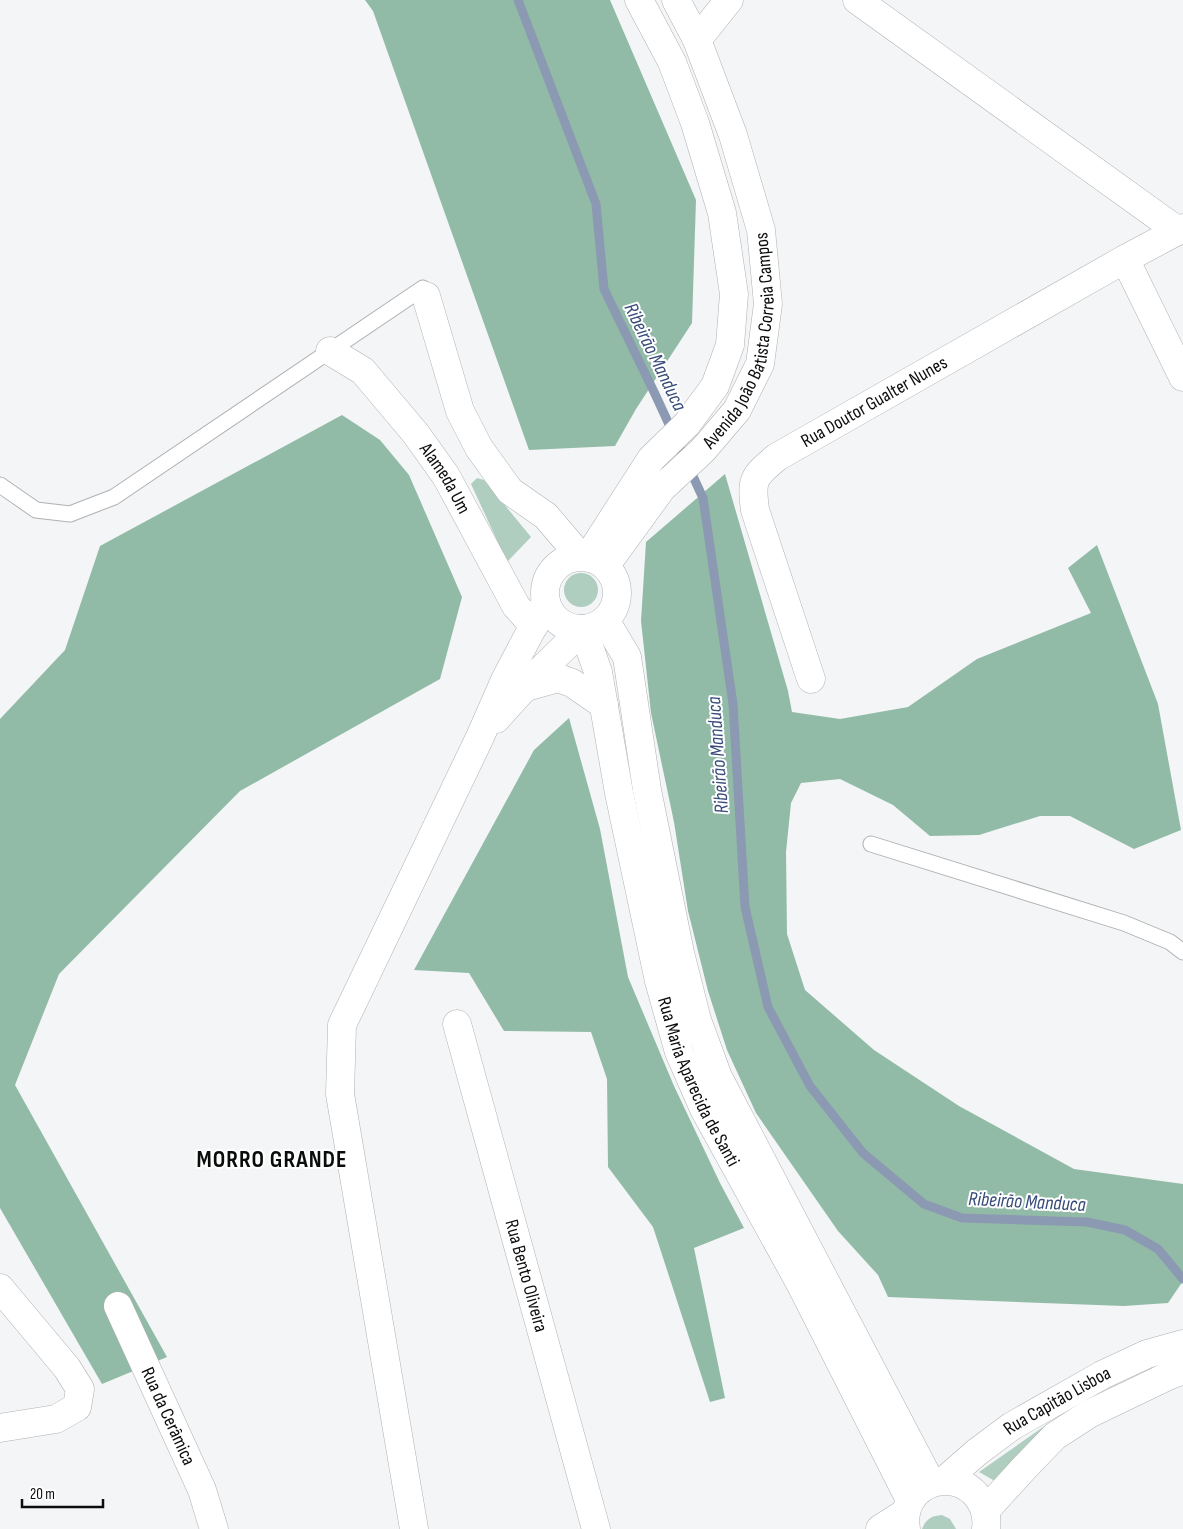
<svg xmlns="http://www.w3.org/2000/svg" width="1183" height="1529" viewBox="0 0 1183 1529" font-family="'Sofia Sans Condensed',sans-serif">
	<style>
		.green { fill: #b0cebf }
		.forest { fill: #92bba7 }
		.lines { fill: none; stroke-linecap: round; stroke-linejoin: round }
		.stream { stroke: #8c99b2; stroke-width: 9 }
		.service-casing { stroke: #afb1b3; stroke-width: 17 }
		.minor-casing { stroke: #afb1b3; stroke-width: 29 }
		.tertiary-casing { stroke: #afb1b3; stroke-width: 29 }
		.secondary-casing { stroke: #afb1b3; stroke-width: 29 }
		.primary-casing { stroke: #afb1b3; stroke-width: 29 }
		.service { stroke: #fff; stroke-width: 15 }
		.minor { stroke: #fff; stroke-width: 28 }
		.tertiary { stroke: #fff; stroke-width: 28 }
		.secondary { stroke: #fff; stroke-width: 28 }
		.primary { stroke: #fff; stroke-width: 28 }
		.labels { text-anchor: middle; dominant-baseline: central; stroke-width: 4; stroke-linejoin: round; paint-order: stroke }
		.street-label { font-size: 19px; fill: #0b0c0c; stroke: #fff }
		.water-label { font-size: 20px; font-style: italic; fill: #374c7a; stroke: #fff }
		.district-label { font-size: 24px; font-weight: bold; letter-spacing: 1px; fill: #0b0c0c; stroke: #fff }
	</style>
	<rect width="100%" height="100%" fill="#f3f5f7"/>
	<g class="green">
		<path d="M477,478L484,480L531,537L507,562L471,484Z"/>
		<circle cx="581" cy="590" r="17"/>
		<path d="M1046,1425L1002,1485L979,1472Z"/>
		<path d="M942,1515L950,1519L956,1529H922C926,1519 931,1516 942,1515Z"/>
	</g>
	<g class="forest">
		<path d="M365,0H610L696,200L692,323L636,409L615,446L529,450L373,11Z"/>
		<path d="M342,415L380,440L409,475L462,597L440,679L240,791L59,974L15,1085L167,1357L102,1384L0,1208V719L65,650L100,546Z"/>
		<path d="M725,474L788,691L792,712L840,719L908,707L977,659L1091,613L1068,568L1097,545L1158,704L1181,830L1134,849L1070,816H1040L979,835L930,836L893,805L840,779L801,783L791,803L786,852L787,934L805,990L874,1050L959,1106L1074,1169L1183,1184V1281L1168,1303L1124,1306L888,1297L878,1275L838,1231L756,1113L727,1050L708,991L688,911L674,822L651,713L641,621L646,542Z"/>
		<path d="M569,718L600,829L628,977L674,1086L720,1183L744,1228L694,1248L725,1398L710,1402L653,1227L608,1167L607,1079L591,1032L504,1031L469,973L414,970L534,750Z"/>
	</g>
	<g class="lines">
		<path class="stream" d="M518,0L596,204L604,289L655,394L703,498L733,704L745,907L768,1007L810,1086L863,1153L924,1204L962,1218L1087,1222L1125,1230L1158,1249L1183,1279"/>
		<defs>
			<g id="service">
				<path d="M0,485L36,510L70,514L114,497L423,288"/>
				<path d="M871,844L1124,923L1170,942L1183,952"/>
			</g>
			<g id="minor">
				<path d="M857,0L1178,231"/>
				<path d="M697,40L729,0"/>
				<path d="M1125,259L1183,377"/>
				<path d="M426,296L460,411L479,448L510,491L546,516L580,556"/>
				<path id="s1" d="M330,351L363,371L416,434L446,476L516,606L534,626"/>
				<path id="s2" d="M811,679L755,510C751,479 753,477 777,457L1125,259L1183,228"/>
				<path id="s3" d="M457,1024L596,1529"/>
				<path d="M0,1288L67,1368L80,1389L77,1407L56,1419L0,1428"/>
				<path id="s4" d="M118,1306L202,1490L214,1529"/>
			</g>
			<g id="tertiary">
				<path id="s5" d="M945,1480L977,1452L1012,1426L1102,1375L1147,1354L1183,1344"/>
				<path d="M985,1511L1026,1466L1055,1436L1089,1414L1168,1376L1183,1370"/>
			</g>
			<g id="secondary">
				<path d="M526,687L558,678L572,683L604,705"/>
				<path d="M496,719L536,675L583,629"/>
				<path d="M414,1529L340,1094L342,1025L480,737L505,680L546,602"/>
				<path d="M880,1529L905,1513"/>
			</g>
			<g id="primary">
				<circle cx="581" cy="593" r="36"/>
				<path d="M588,557L651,459L687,424L715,386L730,345L734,294L722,213L695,123L672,62L639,0"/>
				<path id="s6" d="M606,565L662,488L703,450L737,410L760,364L768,304L761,230L733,135L697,40L676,0"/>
				<path d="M605,620L627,657L647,790L680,953L697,1020L718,1077L931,1483"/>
				<path id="s7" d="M583,629L598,672L619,793L659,981L679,1052L704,1109L800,1283L910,1500"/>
				<path d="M906,1529C898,1480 963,1462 983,1506C986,1513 987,1522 986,1529"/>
			</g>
		</defs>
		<use href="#service" class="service-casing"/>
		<use href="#minor" class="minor-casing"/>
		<use href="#tertiary" class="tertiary-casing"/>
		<use href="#secondary" class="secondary-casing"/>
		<use href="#primary" class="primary-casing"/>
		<use href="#service" class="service"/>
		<use href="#minor" class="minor"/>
		<use href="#tertiary" class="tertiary"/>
		<use href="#secondary" class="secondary"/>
		<use href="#primary" class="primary"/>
	</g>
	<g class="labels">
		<g class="street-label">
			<text stroke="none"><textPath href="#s6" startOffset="272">Avenida João Batista Correia Campos</textPath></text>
			<text stroke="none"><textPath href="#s2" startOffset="352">Rua Doutor Gualter Nunes</textPath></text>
			<text stroke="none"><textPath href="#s1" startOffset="174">Alameda Um</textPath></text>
			<text stroke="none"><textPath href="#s7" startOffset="469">Rua Maria Aparecida de Santi</textPath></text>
			<text stroke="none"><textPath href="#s3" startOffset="261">Rua Bento Oliveira</textPath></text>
			<text stroke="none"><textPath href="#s5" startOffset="138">Rua Capitão Lisboa</textPath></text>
			<text stroke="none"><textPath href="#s4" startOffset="121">Rua da Cerâmica</textPath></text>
		</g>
		<g class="water-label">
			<text transform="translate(655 357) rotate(64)">Ribeirão Manduca</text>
			<text transform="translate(718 755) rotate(-94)">Ribeirão Manduca</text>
			<text transform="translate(1027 1202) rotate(3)">Ribeirão Manduca</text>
		</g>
		<g class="district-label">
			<text x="272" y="1159">MORRO GRANDE</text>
		</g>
	</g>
	<path d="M22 1499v8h81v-8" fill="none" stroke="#0b0c0c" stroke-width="2.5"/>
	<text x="30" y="1499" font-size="15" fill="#0b0c0c" stroke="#ffffff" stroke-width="4" paint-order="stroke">20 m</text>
</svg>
